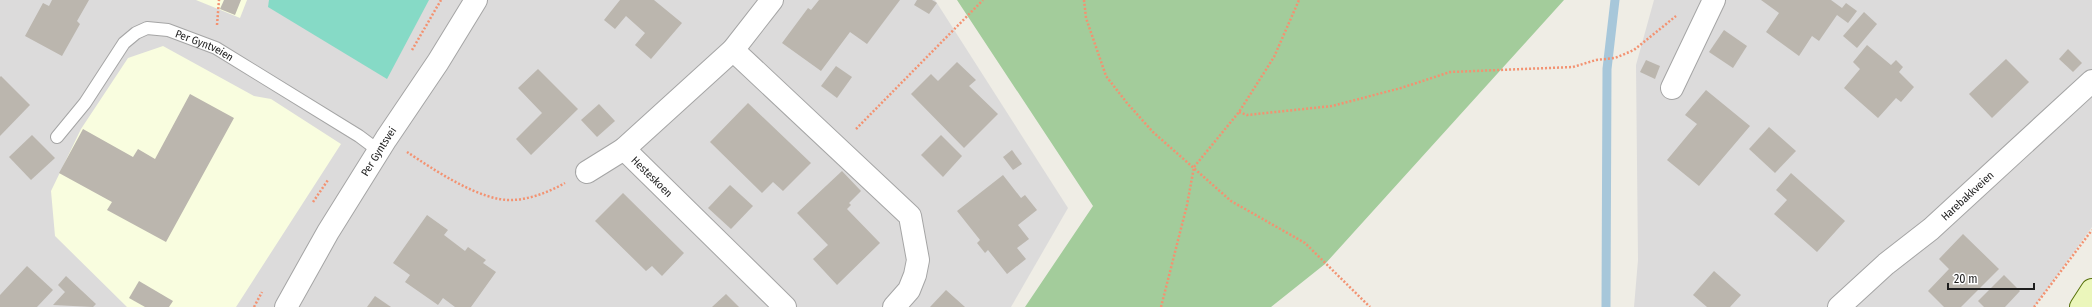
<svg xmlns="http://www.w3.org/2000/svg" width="2092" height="307" viewBox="0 0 2092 307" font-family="'Fira Sans Condensed',sans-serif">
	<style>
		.residential { fill: #dcdbdb }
		.education { fill: #f9fddf }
		.forest { fill: #a3cc9b }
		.pitch { fill: #86dac6 }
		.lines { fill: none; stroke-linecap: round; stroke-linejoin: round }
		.stream { stroke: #a7c7da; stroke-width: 9 }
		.building { fill: #bbb6ae }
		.service-casing { stroke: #a5a5a5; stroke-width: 14 }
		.minor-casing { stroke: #a5a5a5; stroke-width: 24 }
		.tertiary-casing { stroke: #a5a5a5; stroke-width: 24 }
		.secondary-casing { stroke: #56710a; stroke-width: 24 }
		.path { stroke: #f39271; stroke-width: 2.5; stroke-dasharray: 2 2; stroke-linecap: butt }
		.service { stroke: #fff; stroke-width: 12 }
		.minor { stroke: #fff; stroke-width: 22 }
		.tertiary { stroke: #fff; stroke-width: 22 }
		.secondary { stroke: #ebf6bb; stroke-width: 22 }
		.labels { text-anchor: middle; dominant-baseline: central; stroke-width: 4; stroke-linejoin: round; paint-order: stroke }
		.street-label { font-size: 11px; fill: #1e1e1e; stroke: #fff }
	</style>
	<rect width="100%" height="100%" fill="#efede5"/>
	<g class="residential">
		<path d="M0,0H935L1068,208L1011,307H0Z"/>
		<path d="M1654,0H2092V227L2034,307H1634L1638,260L1636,65Z"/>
	</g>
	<g class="education">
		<path d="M196,0H247L240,18Z"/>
		<path d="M163,46L254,96L271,99L341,144L236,307H127L55,236L51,191L81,129L128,58Z"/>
	</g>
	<path class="forest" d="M957,0H1564L1325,264L1271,307H1025L1093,206Z"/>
	<path class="pitch" d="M269,0H429L387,79L268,7Z"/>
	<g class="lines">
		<path class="stream" d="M1606,307L1607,69L1615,0"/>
	</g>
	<g class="building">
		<path d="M52,0H89L77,21L80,24L62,56L25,36L43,3L49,6Z"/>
		<path d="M224,0H241L235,15L220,9Z"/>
		<path d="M620,0H654L682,23L651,59L635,45L645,33L626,16L615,29L604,20Z"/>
		<path d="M819,0H900L867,44L850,32L821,71L782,43L808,8L811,10Z"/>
		<path d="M917,0H932L937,3L929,14L914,5Z"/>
		<path d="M1761,0H1831L1842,8L1846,3L1857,11L1848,23L1837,15L1819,41L1812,36L1799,56L1766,32L1779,13Z"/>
		<path d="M1864,12L1877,24L1857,48L1843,36Z"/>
		<path d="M1724,30L1747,46L1733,68L1709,52Z"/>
		<path d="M1867,45L1891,65L1896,60L1903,67L1899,72L1914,87L1901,102L1896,98L1878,118L1844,88L1860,69L1853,62Z"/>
		<path d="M2068,49L2082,63L2073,72L2059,59Z"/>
		<path d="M2006,59L2029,82L1992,118L1969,94Z"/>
		<path d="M1646,60L1660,66L1655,79L1640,72Z"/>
		<path d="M957,62L976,80L969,86L998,114L964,148L911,94L931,74L938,81Z"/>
		<path d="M836,66L852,77L837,98L821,86Z"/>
		<path d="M538,69L578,109L531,155L516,139L542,113L518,88Z"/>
		<path d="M1,76L30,105L0,136V77Z"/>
		<path d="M1706,90L1750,126L1699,186L1667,160L1697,124L1685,115Z"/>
		<path d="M190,94L234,118L166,242L107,210L112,202L59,173L83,129L133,157L138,149L155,159Z"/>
		<path d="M748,103L811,163L783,191L773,182L762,193L710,142Z"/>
		<path d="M599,104L615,121L597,137L581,120Z"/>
		<path d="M1769,127L1796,151L1775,173L1749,149Z"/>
		<path d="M32,135L55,158L31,180L9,157Z"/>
		<path d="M941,135L962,156L943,177L921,155Z"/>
		<path d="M1012,150L1022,164L1013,170L1003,157Z"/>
		<path d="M842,171L861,191L849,203L851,205L847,209L880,243L837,285L813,259L828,245L797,213Z"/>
		<path d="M1791,173L1845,221L1817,252L1774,214L1787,200L1776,190Z"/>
		<path d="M1003,175L1021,198L1025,195L1037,210L1018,225L1029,239L1017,248L1026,259L1007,274L988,250L985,253L977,243L980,240L957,211Z"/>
		<path d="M730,185L753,206L731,229L708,208Z"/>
		<path d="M623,193L684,253L662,276L652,266L646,271L595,221Z"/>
		<path d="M427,215L448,230L444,235L465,251L468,247L486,260L483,263L496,272L471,307H455L443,298L438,305L405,282L410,275L393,263Z"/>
		<path d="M1963,234L1999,269L1961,307H1944L1928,291L1949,269L1939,259Z"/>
		<path d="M27,266L53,290L37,307H0V295Z"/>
		<path d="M1714,271L1741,295L1730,307H1707L1693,295Z"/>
		<path d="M2004,275L2020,291L2005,307H1984L1978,301Z"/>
		<path d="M66,276L96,304L93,307L53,305L65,292L58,285Z"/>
		<path d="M139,281L173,301L169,307H145L129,298Z"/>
		<path d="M946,290L965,307H930Z"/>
		<path d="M726,294L739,307H712Z"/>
		<path d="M375,296L391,307H367Z"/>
	</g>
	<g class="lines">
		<defs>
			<g id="service">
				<path id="s1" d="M57,137L85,103L124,43L136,33L147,28L168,30L216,48L359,136L379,151"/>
			</g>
			<g id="minor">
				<path id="s2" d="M772,0L733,50L624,149L785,307"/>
				<path d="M733,50L910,216L918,260L915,275L909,290L894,307"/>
				<path d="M1672,88L1714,0"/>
				<path d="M587,172L624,149"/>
				<path id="s3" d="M1839,307L1886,264L1931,229L2092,81"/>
			</g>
			<g id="tertiary">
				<path id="s4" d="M286,307L328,232L386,139L438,62L476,0"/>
			</g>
			<path id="secondary" d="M2081,307L2092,290"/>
		</defs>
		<use href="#service" class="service-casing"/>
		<use href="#minor" class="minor-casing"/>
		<use href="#tertiary" class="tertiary-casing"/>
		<use href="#secondary" class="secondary-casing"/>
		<g class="path">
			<path d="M1084,0L1086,18L1106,76L1127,103L1153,132L1231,201L1305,243L1370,307"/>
			<path d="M217,25L219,0"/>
			<path d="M412,50L441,0"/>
			<path d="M1239,112L1247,115L1332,106L1401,88L1450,72L1573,67L1596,60L1615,58L1634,50L1676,16"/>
			<path d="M856,129L983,0"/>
			<path d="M407,152C433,169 481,202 513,200C531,199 549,192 565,183"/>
			<path d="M313,202L328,180"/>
			<path d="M254,307L262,292"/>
			<path d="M1161,307L1187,205L1194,167L1239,112L1274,57L1299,0"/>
			<path d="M2034,307L2092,230"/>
		</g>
		<use href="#service" class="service"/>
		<use href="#minor" class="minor"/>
		<use href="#tertiary" class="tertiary"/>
		<use href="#secondary" class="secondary"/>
	</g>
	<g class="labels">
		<g class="street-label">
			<text stroke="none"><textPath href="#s1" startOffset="204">Per Gyntveien</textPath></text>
			<text stroke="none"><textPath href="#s4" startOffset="181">Per Gyntsvei</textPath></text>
			<text stroke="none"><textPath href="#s2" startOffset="250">Hesteskoen</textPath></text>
			<text stroke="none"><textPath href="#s3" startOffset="170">Harebakkveien</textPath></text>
		</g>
	</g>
	<path d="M1948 283v6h86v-6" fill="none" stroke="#1e1e1e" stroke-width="2"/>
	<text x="1954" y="283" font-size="12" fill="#1e1e1e" stroke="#ffffff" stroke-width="3" paint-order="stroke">20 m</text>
</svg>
